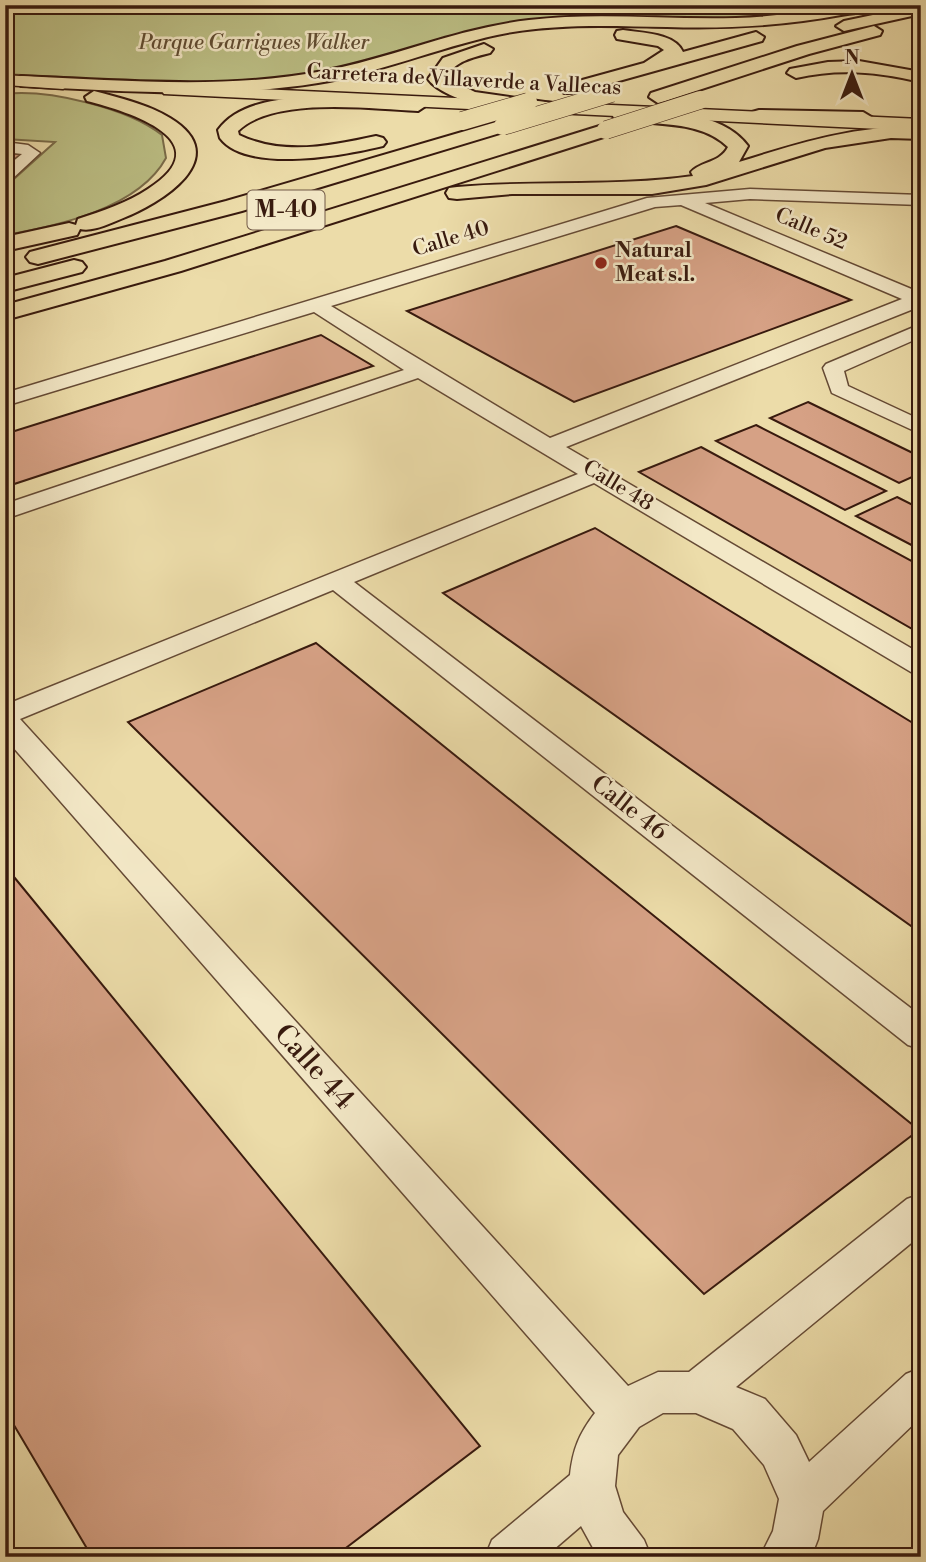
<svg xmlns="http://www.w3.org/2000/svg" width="926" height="1562" viewBox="0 0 926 1562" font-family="'Libre Bodoni',serif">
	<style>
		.green { fill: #bcbf85; stroke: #7a6c4a; stroke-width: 2 }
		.building { fill: #d6a185; stroke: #381a0e; stroke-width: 2 }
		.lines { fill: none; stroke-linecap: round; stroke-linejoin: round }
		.minor-casing { stroke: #654a35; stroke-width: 3 }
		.major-casing { stroke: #381a0e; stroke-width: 3 }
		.highway-casing { stroke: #381a0e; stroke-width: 4 }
		.minor { fill: #f3e8c7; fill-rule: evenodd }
		.major { fill: #ecdca9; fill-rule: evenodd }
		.highway { fill: #ecdca9; fill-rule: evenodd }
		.highway-bridge-casing { stroke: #381a0e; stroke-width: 19; stroke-linecap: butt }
		.highway-bridge { stroke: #ecdca9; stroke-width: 18 }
		.poi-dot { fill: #8f2418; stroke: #f3e8c7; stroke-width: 2.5 }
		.labels { text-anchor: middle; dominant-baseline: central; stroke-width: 5; stroke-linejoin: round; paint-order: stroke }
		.far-park-label { font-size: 21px; font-style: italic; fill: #604c32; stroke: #f3e8c7 }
		.far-street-label { font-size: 21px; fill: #381a0e; stroke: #f3e8c7 }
		.far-poi-label { font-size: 21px; font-weight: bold; fill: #381a0e; stroke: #f3e8c7; text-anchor: start }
		.shield { fill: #f3e8c7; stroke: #705846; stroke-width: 2 }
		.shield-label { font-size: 23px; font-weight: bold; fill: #381a0e }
		.street-label { font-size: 24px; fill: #381a0e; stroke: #f3e8c7 }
		.near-street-label { font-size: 28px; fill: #381a0e; stroke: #f3e8c7 }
	</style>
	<rect width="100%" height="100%" fill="#ecdca9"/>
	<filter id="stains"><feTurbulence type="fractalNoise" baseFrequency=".00286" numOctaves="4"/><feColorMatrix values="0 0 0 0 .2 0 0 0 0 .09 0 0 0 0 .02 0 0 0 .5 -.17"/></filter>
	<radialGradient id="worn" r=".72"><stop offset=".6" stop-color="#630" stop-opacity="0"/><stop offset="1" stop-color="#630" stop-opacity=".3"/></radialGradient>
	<g class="green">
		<path d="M721,5L737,9L850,5L751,20L559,19L287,79L233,83H155L5,74V6L7,5Z"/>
		<path d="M5,94C48,89 128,108 162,135L166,158C139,208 58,226 5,235V187L55,142L5,139Z"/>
	</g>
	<g class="building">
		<path d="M5,153L26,154L5,172Z"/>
		<path d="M676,226L851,300L574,402L407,311Z"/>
		<path d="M321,335L373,366L5,487V434Z"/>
		<path d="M808,402L921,457V473L899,483L770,418Z"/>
		<path d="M756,425L886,491L845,510L716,441Z"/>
		<path d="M701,447L921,566V634L639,472Z"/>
		<path d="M897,497L921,509V550L856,516Z"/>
		<path d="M595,528L921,728V933L443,593Z"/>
		<path d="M316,643L919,1130L704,1294L128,722Z"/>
		<path d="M5,866L480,1446L334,1557H92L5,1410Z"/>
	</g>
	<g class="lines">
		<defs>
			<g id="minor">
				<path d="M5,142L28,145L40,153L11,180L5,182V168L22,154L5,152Z"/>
				<path d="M750,189L921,195V205L750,199L705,203L921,293V306L566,447L921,654V674L911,672L594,483L354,582L921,1016V1049L908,1045L333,590L20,719L628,1386L658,1372H689L907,1199L921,1194V1235L736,1387L765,1399L796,1435L809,1462L906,1374L921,1368V1417L823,1511L818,1539L811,1557H760L773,1531L779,1499L764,1465L733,1429L696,1413H663L639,1427L618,1455L615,1486L623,1512L644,1540L651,1557H598L581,1526L545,1557H485L492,1540L570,1475C573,1449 579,1434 595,1413L5,738V705L578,474L418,378L5,519V504L404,370L314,312L5,406V393L647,198ZM681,205L902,299L550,438L331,306L655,207Z"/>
				<path d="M921,324V337L844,371L848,386L921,420V434L832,393L823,368L826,364Z"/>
			</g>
			<g id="major">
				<path d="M5,75L63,79L72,84L63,89L5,85Z"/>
				<path d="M170,85L921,119V131L164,94L161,90Z"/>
			</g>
			<g id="highway">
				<path d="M841,5H876C868,13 852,13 841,15C782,26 726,29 667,27C610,26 553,23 497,35C437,48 379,73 318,83C219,99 120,91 21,86L12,81L21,76C121,80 224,90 323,71C392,58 458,28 529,20C598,12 667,20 736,18C771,17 806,12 841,5Z"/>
				<path d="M921,5V14L844,31L836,26L844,21Z"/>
				<path d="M874,26L882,31L880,35L809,54L665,101L658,103L649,97L651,93L797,46Z"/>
				<path d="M623,30C642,33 675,33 683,52L756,32L764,37L762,41L576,93H564L561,89L564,85L644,63L664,50L658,46L617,39L615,35L617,31Z"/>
				<path d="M484,44L493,49L490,53C474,57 454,61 446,78L475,92L552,103L554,107L552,111C524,118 445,103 428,79L443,58Z"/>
				<path d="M859,61L921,72V82C878,72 839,68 796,78L787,73L790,69L828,62Z"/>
				<path d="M94,91C120,98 147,104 170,118C236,158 160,204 121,219C108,224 93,232 80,229L77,235L5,251V237L69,223L76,225L78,219C102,211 127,203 148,189C223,141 130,112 87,101L85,97Z"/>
				<path d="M345,97L418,99L427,105L418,111C371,109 274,96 238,131L239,135C283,156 330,146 376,136L383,138L386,142L383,146C346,155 247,174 220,138L218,130C244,94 305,98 345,97Z"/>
				<path d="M621,108C661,112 722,110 748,146L739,162C799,143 857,125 921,127V139L891,138L825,148L706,185L652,194H512L457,199L449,198L446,193L449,188L457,187C536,180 615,187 693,176L691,172C701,161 720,163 728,147C698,118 651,127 614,118L612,114Z"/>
				<path d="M759,110L863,112L873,118L863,124L752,120L749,116L752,112Z"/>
				<path d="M503,120L513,126L510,130L242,211L38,264L30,262L26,257L30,252L226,201Z"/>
				<path d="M606,124L613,126L616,130L613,134L181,271L5,320V305L165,261Z"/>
				<path d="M74,260L82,262L86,267L82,272L5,292V278Z"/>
			</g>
		</defs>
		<use href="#minor" class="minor-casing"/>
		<use href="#major" class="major-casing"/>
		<use href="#highway" class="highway-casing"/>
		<use href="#minor" class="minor"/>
		<use href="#major" class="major"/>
		<use href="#highway" class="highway"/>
		<defs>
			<g id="highway-bridge">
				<path d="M462,121L528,102"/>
				<path d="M503,126L612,93"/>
				<path d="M606,130L700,100"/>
			</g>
		</defs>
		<use href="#highway-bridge" class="highway-bridge-casing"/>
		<use href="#highway-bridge" class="highway-bridge"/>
	</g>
	<circle class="poi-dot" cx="601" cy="263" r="7"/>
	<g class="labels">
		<g class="far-park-label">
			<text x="254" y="43">Parque Garrigues Walker</text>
		</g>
		<g class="far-street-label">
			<text transform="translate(464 80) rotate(3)">Carretera de Villaverde a Vallecas</text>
			<text transform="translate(811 229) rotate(23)">Calle 52</text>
			<text transform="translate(451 239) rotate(-17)">Calle 40</text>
			<text transform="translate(618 486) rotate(31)">Calle 48</text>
		</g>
		<g class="far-poi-label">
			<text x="615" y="251">Natural<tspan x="615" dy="24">Meat s.l.</tspan></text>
		</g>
		<rect class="shield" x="247.5" y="190.5" width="77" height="39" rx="5"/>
		<g class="shield-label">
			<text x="286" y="210">M-40</text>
		</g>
		<g class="street-label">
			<text transform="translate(629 808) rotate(38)">Calle 46</text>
		</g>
		<g class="near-street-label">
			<text transform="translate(314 1067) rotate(48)">Calle 44</text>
		</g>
	</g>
	<rect width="926" height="1562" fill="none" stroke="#ecdca9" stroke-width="28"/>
	<rect x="7" y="7" width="912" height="1548" fill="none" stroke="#381a0e" stroke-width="3.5"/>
	<rect x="14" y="14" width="898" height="1534" fill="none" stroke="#381a0e" stroke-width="2"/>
	<g transform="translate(852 74)" stroke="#f3e8c7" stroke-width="5" paint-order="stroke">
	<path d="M0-5L12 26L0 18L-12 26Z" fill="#381a0e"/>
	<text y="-10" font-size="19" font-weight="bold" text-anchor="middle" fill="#381a0e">N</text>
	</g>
	<rect width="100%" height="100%" filter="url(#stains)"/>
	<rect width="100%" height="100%" fill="url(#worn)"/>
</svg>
